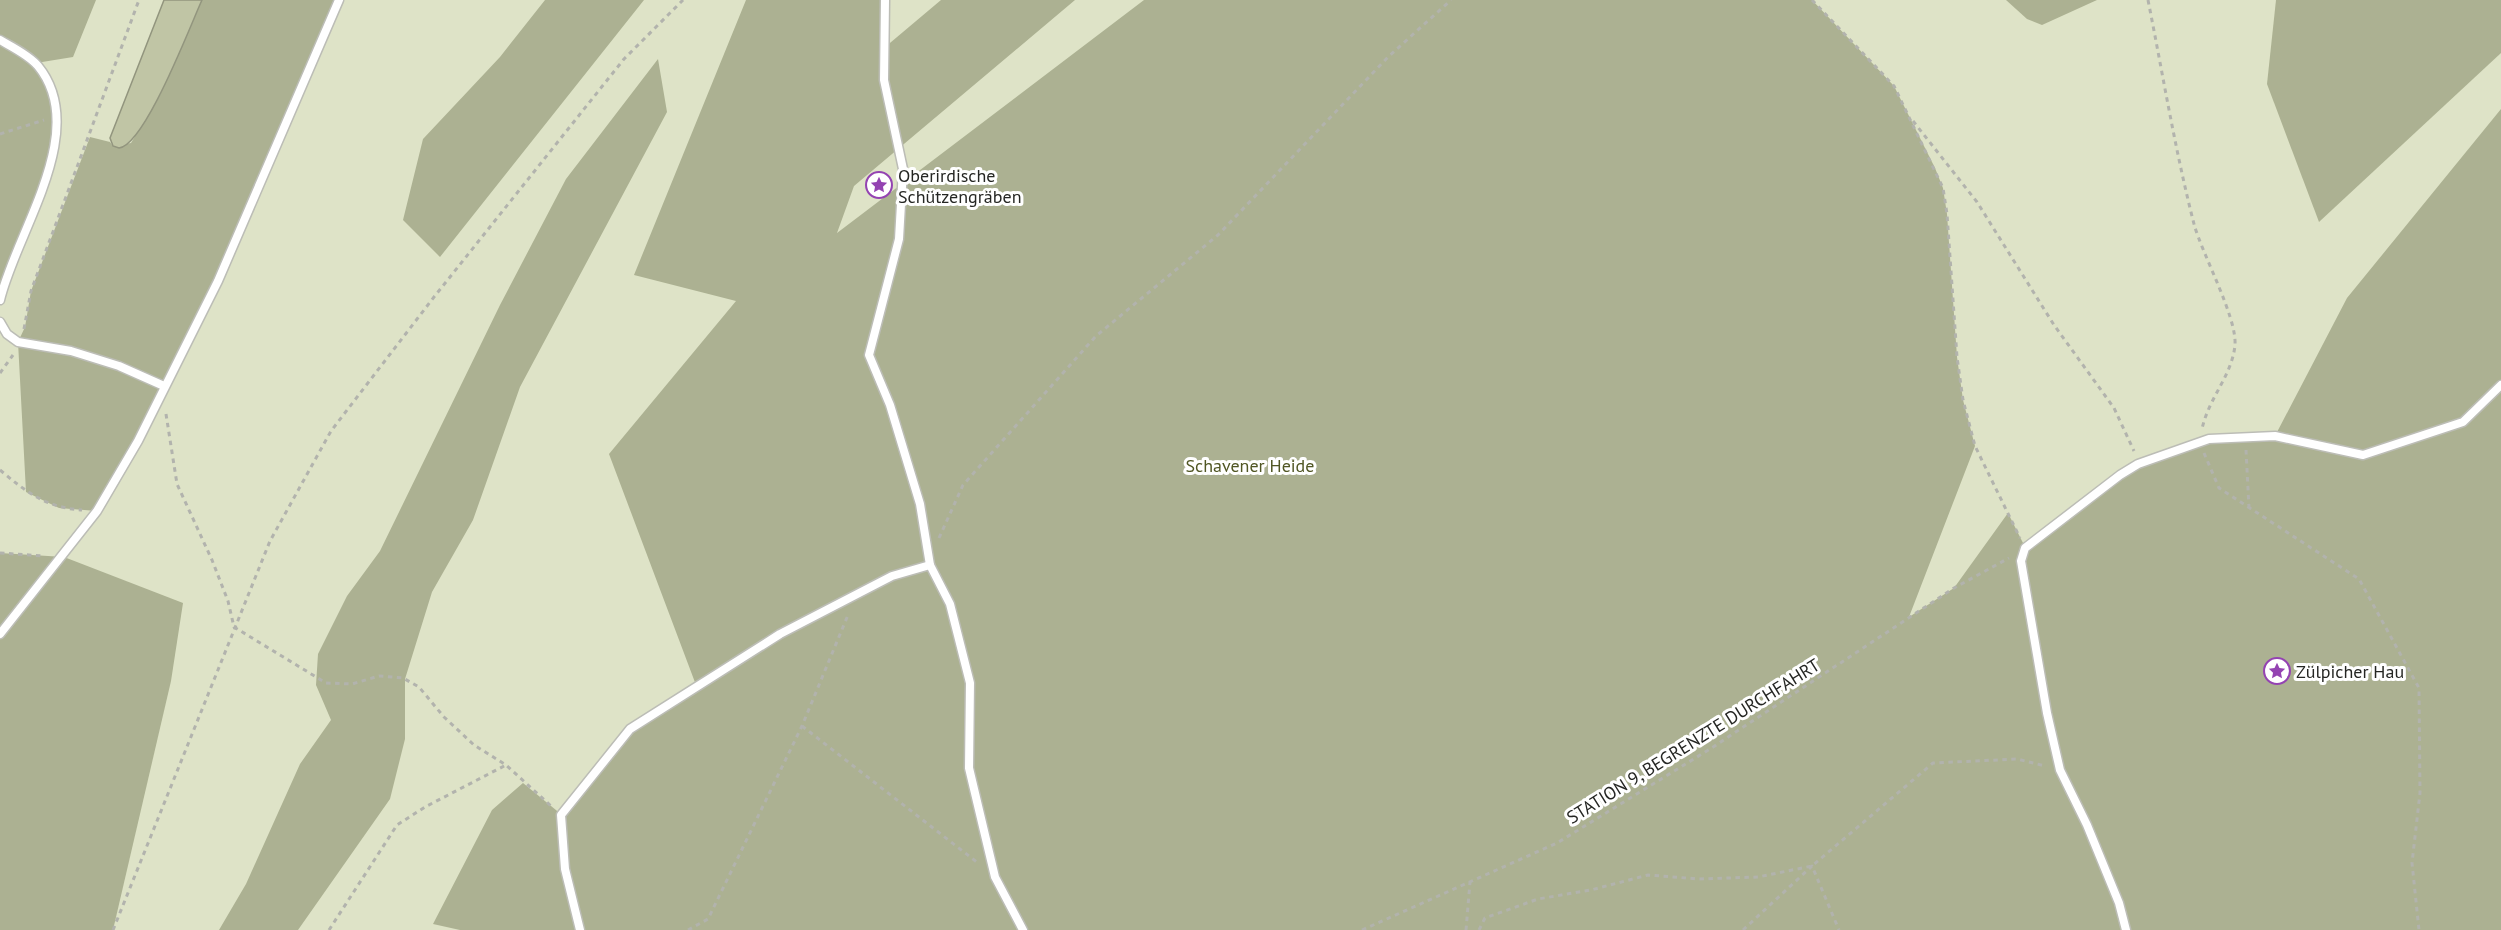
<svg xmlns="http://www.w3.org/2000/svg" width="2501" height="930" viewBox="0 0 2501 930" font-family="'PT Sans',sans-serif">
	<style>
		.green { fill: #dee3c7 }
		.forest { fill: #acb192 }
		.water { fill: #c0c5a5; stroke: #92957e; stroke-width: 1.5 }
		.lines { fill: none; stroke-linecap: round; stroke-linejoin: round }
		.lane-casing { stroke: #bcbdb6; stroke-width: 11 }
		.path { stroke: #b2b3ad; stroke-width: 3; stroke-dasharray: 4.5 4.5; stroke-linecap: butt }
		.lane { stroke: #fff; stroke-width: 8 }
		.labels { text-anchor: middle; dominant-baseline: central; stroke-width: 6; stroke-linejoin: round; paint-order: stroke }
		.poi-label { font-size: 18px; fill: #252623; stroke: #fff; text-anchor: start }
		.park-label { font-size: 18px; fill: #505623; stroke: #fff }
		.street-label { font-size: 18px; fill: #252623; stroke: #fff }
	</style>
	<rect width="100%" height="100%" fill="#f0f2ea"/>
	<rect class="green" x="0" y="0" width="2501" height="930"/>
	<g class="forest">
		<path d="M0,0H96L73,57L36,63L57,116L45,180L0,286Z"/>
		<path d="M202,0H339L218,281L97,511L59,508L26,492L18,342L25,327L31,291L90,137L110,142L113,146L131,143L160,95Z"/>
		<path d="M545,0H644L440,257L403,220L423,139L500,57Z"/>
		<path d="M746,0H885L884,48L941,0H1075L854,186L837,233L1144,0H1812L1894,86L1935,168L1943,188L1947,214L1957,357L1963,400L1975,446L1909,617L1954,588L2008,513L2025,547L2120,475L2209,439L2275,436L2347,298L2501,109V930H460L433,924L492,810L523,783L562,815L630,729L696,685L609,454L736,301L634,275Z"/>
		<path d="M2006,0H2097L2042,25L2027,19Z"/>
		<path d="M2276,0H2501V53L2319,222L2267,84Z"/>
		<path d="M658,59L667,112L520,387L473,520L432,592L405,679V739L390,799L298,930H219L246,884L300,764L331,720L316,685L318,654L347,596L380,551L500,305L566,179Z"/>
		<path d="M0,553L64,557L183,603L171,681L113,930H0Z"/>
	</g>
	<path class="water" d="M164,0H202C190,26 145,145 119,148L113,146L110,138Z"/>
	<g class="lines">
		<defs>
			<g id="lane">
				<path d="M885,0L884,80L903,169L899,239L869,355L890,405L920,504L930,565"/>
				<path d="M0,40C12,47 29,55 38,66C91,131 16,232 0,300"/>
				<path d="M0,322L7,334L18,342L71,351L119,366L164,386"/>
				<path d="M0,634L97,511L138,441L218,281L339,0"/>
				<path d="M580,930L565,869L561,815L630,729L780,634L892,576L930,565L950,604L970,683L969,768L995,877L1023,930"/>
				<path d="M2126,930L2119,903L2087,825L2060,770L2047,713L2021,561L2025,548L2120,475L2138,464L2209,439L2275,436L2363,455L2463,422L2501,385"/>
			</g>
		</defs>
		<use href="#lane" class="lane-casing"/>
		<g class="path">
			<path d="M1812,0L1894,86L1943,188L1947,214L1957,357L1963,400L1975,446L2020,538"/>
			<path d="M2148,0C2163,75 2175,150 2194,224C2202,254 2237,317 2235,345C2232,376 2209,397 2202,429"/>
			<path d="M1913,121L1977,202L2054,325L2114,408L2134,451"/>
			<path d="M0,134L44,120"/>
			<path d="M24,329L31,291L139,0"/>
			<path d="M0,373L13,355"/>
			<path d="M166,414L177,484L212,560L228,601L234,627L326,683L352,684L379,676L403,678L419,687L444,717L474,745L506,765L551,806"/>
			<path d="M2246,450L2249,508"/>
			<path d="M2204,453L2219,488L2359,579L2419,688L2420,793L2412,863L2419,930"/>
			<path d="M0,470C26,492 47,508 82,510"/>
			<path d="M939,538L963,485L1096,336L1218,235L1388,57L1451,0"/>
			<path d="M0,553L44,556"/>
			<path d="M802,726L978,863"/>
			<path d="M113,930L270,541L331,431L434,297L624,59L683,0"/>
			<path d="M329,930L397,825L425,807L506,765"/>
			<path d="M688,930L708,919L802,726L848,615"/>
			<path d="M1362,930L1557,843L1710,749L1954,588L2009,558"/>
			<path d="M1466,930L1470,882"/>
			<path d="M1479,930L1485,918L1538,899L1591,890L1648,875L1699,879L1758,877L1812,866L1933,763L2017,759L2045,766"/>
			<path d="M1743,930L1812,866L1839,930"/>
		</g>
		<use href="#lane" class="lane"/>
	</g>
	<defs>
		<symbol id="sight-ring" viewBox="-11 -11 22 22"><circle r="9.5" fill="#fff" stroke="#9443b2" stroke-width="1.5"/><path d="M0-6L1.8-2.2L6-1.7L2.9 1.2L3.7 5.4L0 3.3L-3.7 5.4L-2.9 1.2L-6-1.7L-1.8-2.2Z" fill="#9443b2"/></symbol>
	</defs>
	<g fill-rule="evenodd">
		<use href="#sight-ring" x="864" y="170" width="30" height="30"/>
		<use href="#sight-ring" x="2262" y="656" width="30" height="30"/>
	</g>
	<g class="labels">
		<g class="poi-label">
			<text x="898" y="175">Oberirdische<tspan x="898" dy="21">Schützengräben</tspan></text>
			<text x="2296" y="671">Zülpicher Hau</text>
		</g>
		<g class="park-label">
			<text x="1250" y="465">Schavener Heide</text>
		</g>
		<g class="street-label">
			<text transform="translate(1693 741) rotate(-32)">STATION 9, BEGRENZTE DURCHFAHRT</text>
		</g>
	</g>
</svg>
